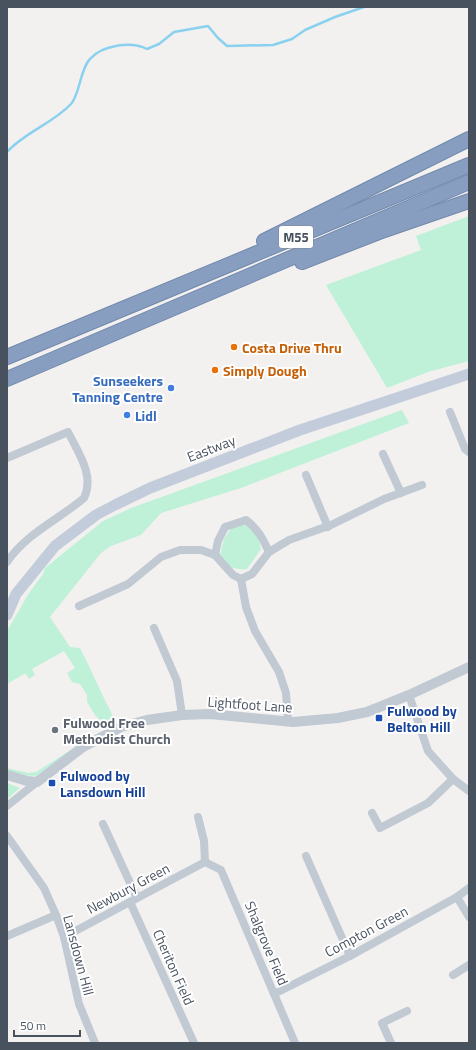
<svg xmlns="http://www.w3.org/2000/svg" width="476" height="1050" viewBox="0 0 476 1050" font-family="'Titillium Web',sans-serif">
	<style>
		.green { fill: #bef1d7 }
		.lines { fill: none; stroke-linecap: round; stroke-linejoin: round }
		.stream { stroke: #8ad1ef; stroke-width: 2.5 }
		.motorway-casing { stroke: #7289ac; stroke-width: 16 }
		.minor { stroke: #c1c9d3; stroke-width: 8 }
		.tertiary { stroke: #c1c9d3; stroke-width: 10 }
		.secondary { stroke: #c3ccda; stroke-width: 11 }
		.motorway { stroke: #879ec1; stroke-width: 14 }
		.food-dot { fill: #e8710a; stroke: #fff; stroke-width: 1.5 }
		.shop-dot { fill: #3f7fe0; stroke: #fff; stroke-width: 1.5 }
		.transit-dot { fill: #1a4fb4; stroke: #fff; stroke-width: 1.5 }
		.worship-dot { fill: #6b7280; stroke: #fff; stroke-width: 1.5 }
		.labels { text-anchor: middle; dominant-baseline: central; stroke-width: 4; stroke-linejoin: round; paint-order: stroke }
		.shield { fill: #fff; stroke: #7f868f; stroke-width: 1 }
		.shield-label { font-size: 13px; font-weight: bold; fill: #48525f }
		.food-label { font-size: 14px; font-weight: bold; fill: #c56008; stroke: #fff; text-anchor: start }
		.shop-label { font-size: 14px; font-weight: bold; fill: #366cbe; stroke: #fff; text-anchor: end }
		.street-label { font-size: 14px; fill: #48525f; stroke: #fff }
		.transit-label { font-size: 14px; font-weight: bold; fill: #164399; stroke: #fff; text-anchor: start }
		.worship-label { font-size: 14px; font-weight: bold; fill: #5b616d; stroke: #fff; text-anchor: start }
	</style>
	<rect width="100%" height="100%" fill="#f3f1f0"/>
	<g class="green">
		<path d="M469,216V361L428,372L387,388L326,285L421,250L416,236Z"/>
		<path d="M402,410L409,423L241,488L161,513L141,535L111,546L101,553L50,617L70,647L80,648C93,673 103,698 116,722L107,727L95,715L87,702V695L80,684L72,682L67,673L75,668L64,651L32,669L35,675L29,679L26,674H24L7,684V631L29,593L43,574L45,568L103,521L131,508Z"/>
		<path d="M244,524C255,530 258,536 261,549L247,569C233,571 228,565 220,555L224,539L232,527Z"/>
		<path d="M99,732L36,776L17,775L7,772V768L28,773L36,772Z"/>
		<path d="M7,783L20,788L7,799Z"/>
	</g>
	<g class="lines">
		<path class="stream" d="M7,152C25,132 52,124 71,104C80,94 80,69 90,59C102,45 131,41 147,49L159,44L174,32L208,26L218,38L227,46L273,45L292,39L305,30L335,17L364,7"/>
		<defs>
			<g id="motorway">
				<path d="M264,241L469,139"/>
				<path d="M302,262L379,232L469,201"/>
				<path d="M7,357L469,165"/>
				<path d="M7,379L469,182"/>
			</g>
		</defs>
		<use href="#motorway" class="motorway-casing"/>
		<g class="minor">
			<path d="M450,412L465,449L469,452"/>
			<path d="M383,454L401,493"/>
			<path d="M7,458L68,432C78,452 95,476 84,498C58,520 27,533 7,562"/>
			<path d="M306,475L328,527"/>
			<path d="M215,555L218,541L225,527L246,520C258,529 263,539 269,552"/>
			<path d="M241,579L246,607L255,631L279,672L286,693L288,721"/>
			<path d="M79,606L128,584L161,557L180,550H201L215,555L233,575L241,579L252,574L269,552L289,540L331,525L384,499L422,485"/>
			<path d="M154,628L177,681L182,715"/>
			<path d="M409,695L428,751L453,779L469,791"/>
			<path d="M7,806L37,782"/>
			<path d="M372,813L380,828L428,803L453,779"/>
			<path d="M198,817L204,841L205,862"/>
			<path d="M103,824L137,898"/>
			<path d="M7,836L44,888L56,915L64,937L79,1004L95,1043"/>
			<path d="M306,856L350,956"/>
			<path d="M205,862L221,870L295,1043"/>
			<path d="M457,897L469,917"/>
			<path d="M130,902L194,1043"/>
			<path d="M7,936L56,915"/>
			<path d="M64,937L205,862"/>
			<path d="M453,975L469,965"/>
			<path d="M274,994L350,956L457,897L469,888"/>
			<path d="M391,1043L382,1023L407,1011"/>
		</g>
		<path class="tertiary" d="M7,775L27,781L37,782L83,747L121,727L147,720L182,715L210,714L293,722L338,718L367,712L409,695L469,667"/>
		<path class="secondary" d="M7,615L16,594L55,546L96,515L115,505L150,488L300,430L469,374"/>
		<use href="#motorway" class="motorway"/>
	</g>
	<g class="food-dot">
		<circle cx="234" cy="347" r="4"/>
		<circle cx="215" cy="370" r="4"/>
	</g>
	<g class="shop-dot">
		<circle cx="171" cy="388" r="4"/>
		<circle cx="127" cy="415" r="4"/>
	</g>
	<g class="transit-dot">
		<rect x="375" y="714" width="8" height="8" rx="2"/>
		<rect x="48" y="779" width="8" height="8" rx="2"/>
	</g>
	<circle class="worship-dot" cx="55" cy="730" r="4"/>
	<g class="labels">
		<rect class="shield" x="279" y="226" width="34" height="22" rx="3"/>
		<g class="shield-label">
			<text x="296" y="237">M55</text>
		</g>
		<g class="food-label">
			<text x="242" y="347">Costa Drive Thru</text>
			<text x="223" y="370">Simply Dough</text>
		</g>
		<g class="shop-label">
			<text x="163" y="380">Sunseekers<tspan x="163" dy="16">Tanning Centre</tspan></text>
			<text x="135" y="415" text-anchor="start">Lidl</text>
		</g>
		<g class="street-label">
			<text transform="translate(211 448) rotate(-21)">Eastway</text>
			<text transform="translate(250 704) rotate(4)">Lightfoot Lane</text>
			<text transform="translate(128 888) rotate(-28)">Newbury Green</text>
			<text transform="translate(366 931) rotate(-28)">Compton Green</text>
			<text transform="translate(267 943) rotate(67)">Shalgrove Field</text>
			<text transform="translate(79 955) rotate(75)">Lansdown Hill</text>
			<text transform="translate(174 967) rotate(66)">Cheriton Field</text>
		</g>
		<g class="transit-label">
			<text x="387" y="710">Fulwood by<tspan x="387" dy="16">Belton Hill</tspan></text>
			<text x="60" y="775">Fulwood by<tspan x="60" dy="16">Lansdown Hill</tspan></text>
		</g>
		<g class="worship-label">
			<text x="63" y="722">Fulwood Free<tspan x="63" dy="16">Methodist Church</tspan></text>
		</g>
	</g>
	<rect width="476" height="1050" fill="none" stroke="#48525f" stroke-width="16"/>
	<path d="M14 1030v6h66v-6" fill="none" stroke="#48525f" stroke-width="2"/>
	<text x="20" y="1030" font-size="12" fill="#48525f" stroke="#ffffff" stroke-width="3" paint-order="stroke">50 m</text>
</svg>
